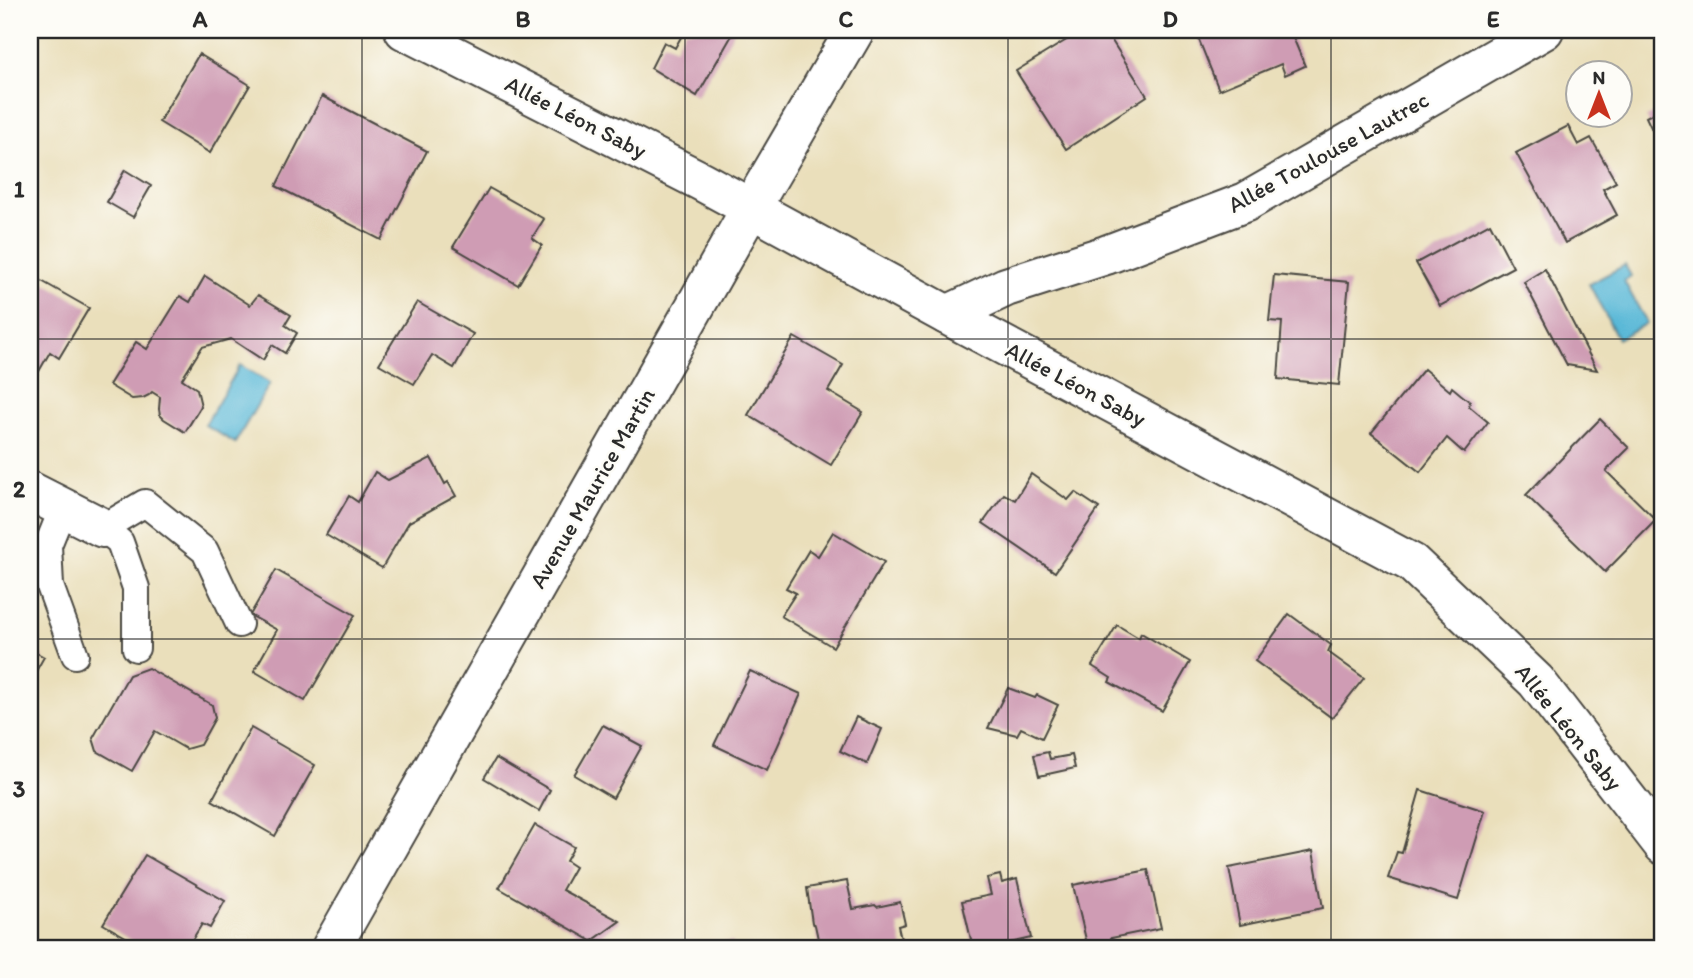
<svg xmlns="http://www.w3.org/2000/svg" width="1693" height="978" viewBox="0 0 1693 978" font-family="Itim,sans-serif">
	<style>
		.water { fill: #59b8d7; stroke: #427281; stroke-width: 2 }
		.building { fill: #cf9cb4 }
		.lines { fill: none; stroke-linecap: round; stroke-linejoin: round }
		.service-casing { stroke: #484641; stroke-width: 30 }
		.minor-casing { stroke: #484641; stroke-width: 42 }
		.service { stroke: #fff; stroke-width: 26 }
		.minor { stroke: #fff; stroke-width: 38 }
		.grid { fill: none; stroke: #2b2b2b; stroke-width: 2; stroke-opacity: 0.55 }
		.labels { text-anchor: middle; dominant-baseline: central; stroke-width: 5; stroke-linejoin: round; paint-order: stroke }
		.street-label { font-size: 23px; fill: #2b2b2b; stroke: #fdfcf7 }
		.neatline { fill: none; stroke: #2b2b2b; stroke-width: 2.5 }
		.grid-label { font-size: 23px; text-anchor: middle; font-weight: bold; fill: #2b2b2b }
	</style>
	<rect width="100%" height="100%" fill="#fdfcf7"/>
	<filter id="ink" filterUnits="userSpaceOnUse"><feTurbulence type="fractalNoise" baseFrequency=".0143" numOctaves="2"/><feDisplacementMap in="SourceGraphic" scale="14" xChannelSelector="R" yChannelSelector="G"/><feConvolveMatrix kernelMatrix="1 2 1 2 8 2 1 2 1" color-interpolation-filters="sRGB"/></filter>
	<filter id="wash" filterUnits="userSpaceOnUse"><feTurbulence type="fractalNoise" baseFrequency=".00686" numOctaves="4" result="noise"/><feDisplacementMap in="SourceGraphic" scale="28" xChannelSelector="R" yChannelSelector="G"/><feGaussianBlur stdDeviation="1.57" result="paint"/><feColorMatrix in="noise" values="0 0 0 0 0 0 0 0 0 0 0 0 0 0 0 0 0 1.4 0 .05"/><feComposite in="paint" operator="in"/></filter>
	<g filter="url(#wash)">
		<rect width="100%" height="100%" fill="#eadfbb"/>
		<g class="water">
			<path d="M1625,265L1631,276L1624,281L1647,323L1618,339L1589,284Z"/>
			<path d="M240,365L270,383L235,443L205,425Z"/>
		</g>
		<g id="blocks">
			<g class="building">
				<path d="M685,30H735L697,96L651,68L664,42L675,48Z"/>
				<path d="M1083,30H1105L1147,96L1066,149L1016,71Z"/>
				<path d="M1195,30H1290L1305,66L1285,75L1281,64L1219,90Z"/>
				<path d="M199,54L250,85L210,153L159,122Z"/>
				<path d="M322,96L427,151L381,240L276,186Z"/>
				<path d="M1663,108V153L1646,117Z"/>
				<path d="M1568,126L1578,145L1591,138L1616,182L1603,189L1617,215L1565,243L1516,153Z"/>
				<path d="M125,170L151,186L133,217L107,202Z"/>
				<path d="M489,188L544,219L532,238L542,245L518,285L453,247Z"/>
				<path d="M1490,223L1513,267L1440,306L1416,263Z"/>
				<path d="M1545,269L1597,370L1567,365L1524,282Z"/>
				<path d="M1274,275L1349,282L1339,385L1278,379L1282,322L1269,321Z"/>
				<path d="M205,276L250,305L258,295L291,315L285,325L297,333L285,353L272,345L263,360L231,339L202,347L182,379L197,389L201,406L185,432L164,419L160,415L159,409L160,397L152,392L149,395L143,398L132,399L109,385L136,342L147,349L180,296L190,302Z"/>
				<path d="M38,279L89,308L59,358L50,352L30,387V293Z"/>
				<path d="M417,302L473,334L454,368L432,355L414,384L379,364Z"/>
				<path d="M794,337L843,365L828,391L863,412L831,465L748,415Z"/>
				<path d="M1424,369L1450,391L1452,387L1470,402L1469,406L1488,422L1464,453L1447,438L1420,472L1371,433Z"/>
				<path d="M1600,419L1629,448L1606,471L1656,520L1605,572L1526,495Z"/>
				<path d="M431,458L445,484L448,482L456,496L409,522L382,568L326,535L349,496L358,502L375,472L388,480Z"/>
				<path d="M1031,474L1068,500L1075,492L1099,508L1055,572L983,523L1004,494L1015,500Z"/>
				<path d="M833,532L884,562L833,647L781,616L796,593L786,588L809,550L818,556Z"/>
				<path d="M276,570L355,615L305,701L254,671L277,630L250,615Z"/>
				<path d="M1289,614L1331,645L1328,652L1364,678L1332,718L1255,661Z"/>
				<path d="M1117,625L1139,638L1141,633L1190,662L1162,711L1109,682L1111,678L1092,666Z"/>
				<path d="M30,649L44,657L30,682Z"/>
				<path d="M148,668L212,705L215,718L200,745L186,749L155,731L132,771L97,751L93,738L129,675Z"/>
				<path d="M750,671L801,694L767,770L714,745Z"/>
				<path d="M1008,688L1035,698L1037,695L1058,705L1042,738L1021,728L1017,735L988,728Z"/>
				<path d="M856,717L882,729L867,764L840,751Z"/>
				<path d="M603,725L642,746L613,798L574,775Z"/>
				<path d="M251,728L315,765L275,836L212,800Z"/>
				<path d="M1048,752L1050,759L1072,755L1075,768L1039,776L1034,755Z"/>
				<path d="M496,758L550,790L539,811L484,778Z"/>
				<path d="M1420,790L1485,811L1458,900L1388,878L1397,852L1402,853Z"/>
				<path d="M535,825L574,847L566,861L575,867L562,890L620,921L592,941L499,888Z"/>
				<path d="M1313,851L1323,908L1240,925L1229,868Z"/>
				<path d="M145,855L225,901L210,928L202,924L187,948H145L103,924Z"/>
				<path d="M1148,870L1161,928L1111,938L1112,948H1088L1073,885Z"/>
				<path d="M1000,875L1002,883L1017,879L1031,938L1005,944L1006,948H973L962,901L991,895L987,878Z"/>
				<path d="M847,881L853,909L875,905L877,907L900,902L905,924L898,926L903,948H820L815,925L812,923L807,888Z"/>
				<path d="M732,941L734,948H703V947Z"/>
			</g>
		</g>
	</g>
	<g filter="url(#ink)">
		<use href="#blocks" fill-opacity="0" stroke="#484641" stroke-width="2"/>
		<g class="lines">
			<defs>
				<g id="service">
					<path d="M63,508L48,545L50,586L75,655"/>
					<path d="M136,648V588L120,542L103,528L145,503L205,551L239,624"/>
				</g>
				<g id="minor">
					<path d="M404,30L701,181L947,315L1412,563L1536,681L1663,845"/>
					<path d="M947,315L1006,287L1106,255L1246,202L1544,30"/>
					<path d="M30,491L103,528"/>
					<path d="M331,948L751,208L855,30"/>
				</g>
			</defs>
			<use href="#service" class="service-casing"/>
			<use href="#minor" class="minor-casing"/>
			<use href="#service" class="service"/>
			<use href="#minor" class="minor"/>
		</g>
	</g>
	<path class="grid" d="M362,30V948M685,30V948M1008,30V948M1331,30V948M30,339H1663M30,639H1663"/>
	<g class="labels">
		<g class="street-label">
			<text transform="translate(576 117) rotate(27)">Allée Léon Saby</text>
			<text transform="translate(1328 152) rotate(-29)">Allée Toulouse Lautrec</text>
			<text transform="translate(1076 384) rotate(28)">Allée Léon Saby</text>
			<text transform="translate(592 488) rotate(-60)">Avenue Maurice Martin</text>
			<text transform="translate(1569 727) rotate(51)">Allée Léon Saby</text>
		</g>
	</g>
	<rect width="1693" height="978" fill="none" stroke="#fdfcf7" stroke-width="77"/>
	<g transform="translate(1599 94)"><circle r="33" fill="#fdfcf7" stroke="#a9a8a5" stroke-width="2"/>
	<path d="M0-5L12 26L0 18L-12 26Z" fill="#c8321e"/>
	<text y="-10" font-size="19" font-weight="bold" text-anchor="middle" fill="#2b2b2b">N</text>
	</g>
	<rect x="38" y="38" width="1616" height="902" class="neatline"/>
	<g class="grid-label">
		<text x="200" y="27">A</text>
		<text x="523" y="27">B</text>
		<text x="846" y="27">C</text>
		<text x="1170" y="27">D</text>
		<text x="1493" y="27">E</text>
		<text x="19" y="197">1</text>
		<text x="19" y="497">2</text>
		<text x="19" y="797">3</text>
	</g>
</svg>
